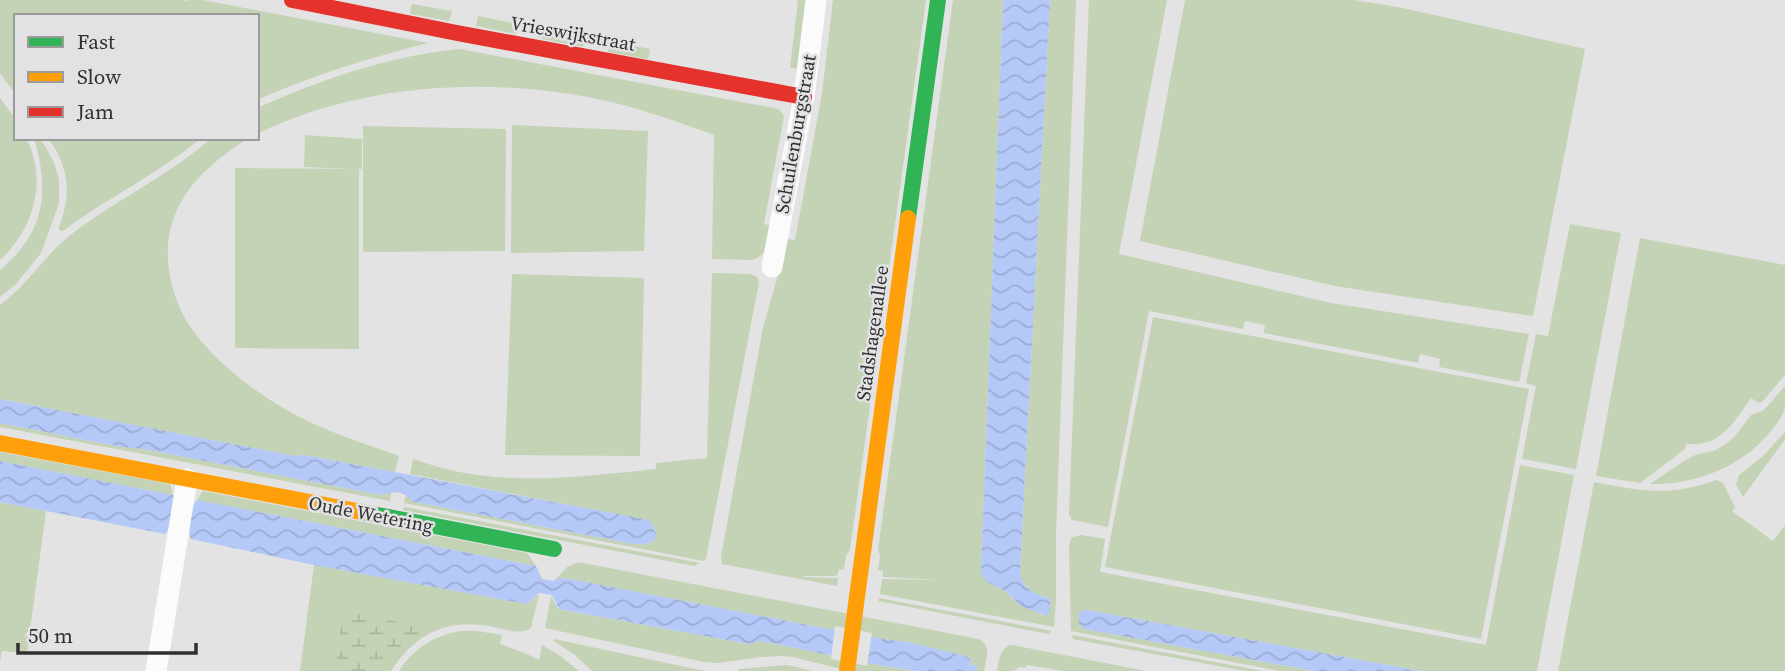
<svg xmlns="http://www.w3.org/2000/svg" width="1785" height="671" viewBox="0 0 1785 671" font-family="'Source Serif 4',serif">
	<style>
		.green { fill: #c4d2b5 }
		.wetland { fill: url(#wetland-marsh) }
		.water { fill: url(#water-waves) }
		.pier { fill: #e3e3e3 }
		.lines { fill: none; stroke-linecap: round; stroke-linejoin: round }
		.street { stroke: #fbfbfb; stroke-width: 21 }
		.fast { stroke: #30b455; stroke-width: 16 }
		.slow { stroke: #ff9f0a; stroke-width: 16 }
		.jam { stroke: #e5322d; stroke-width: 16 }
		.labels { text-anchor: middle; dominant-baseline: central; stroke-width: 5; stroke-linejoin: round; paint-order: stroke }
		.street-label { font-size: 19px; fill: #303030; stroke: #e2e2e4 }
	</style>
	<defs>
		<pattern id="wetland-marsh" width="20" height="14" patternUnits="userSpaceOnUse" patternTransform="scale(1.75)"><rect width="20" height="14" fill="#c4d2b5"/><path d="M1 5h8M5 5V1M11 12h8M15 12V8" fill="none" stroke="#a9b59c"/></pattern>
		<pattern id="water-waves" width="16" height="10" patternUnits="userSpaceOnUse" patternTransform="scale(1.75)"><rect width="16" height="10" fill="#b4c9f7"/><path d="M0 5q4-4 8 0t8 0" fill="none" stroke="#9badd4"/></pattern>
	</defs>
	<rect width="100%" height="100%" fill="#e3e3e3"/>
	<g class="green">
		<path d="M0,0H182L188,1L189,0H203L428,43C369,58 313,75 257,100V16H16V95L0,73Z"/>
		<path d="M798,0H809L800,69L790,68Z"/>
		<path d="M833,0H926L850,550L846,555L844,570L839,569L837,576H804V577L838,578L837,586L722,564L721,557L763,328L778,275L787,239L795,240L822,94Z"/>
		<path d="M953,0H1003L981,569L993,585L1004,590L1015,601L1042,615L1049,614L1050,599C1036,594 1022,589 1020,572L1050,0H1076L1056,533V600L1054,627L880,594L882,579L941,580L883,577V571L878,570L880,556L878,550Z"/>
		<path d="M1089,0H1167L1119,254L1331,303L1529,334L1519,382L1439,367L1440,359L1420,354L1418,363L1264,333L1265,325L1245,321L1243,329L1149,311L1108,527L1072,520L1069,514Z"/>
		<path d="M1185,0H1354L1403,8L1585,49L1533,316L1335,286L1140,241Z"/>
		<path d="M412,4L452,11L449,21L410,14Z"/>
		<path d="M478,16L518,24L516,34L476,26Z"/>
		<path d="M544,29L585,37L583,47L542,39Z"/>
		<path d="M610,41L650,49L648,59L608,52Z"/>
		<path d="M460,49L779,109L784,116L764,224L772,226C768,241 768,255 752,260L712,259L714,135C678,122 640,108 602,100C490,76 361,83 257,134V108C322,79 389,56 460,49Z"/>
		<path d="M0,98L16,120V138H26C48,180 34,229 0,260Z"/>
		<path d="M512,125L648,131L644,251L511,253Z"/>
		<path d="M363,126L506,129L505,251L363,252Z"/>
		<path d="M305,135L362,139V169H359V349L235,348V168L353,169L304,167Z"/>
		<path d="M34,138H40L48,151L55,165L59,180V203L41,253L16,284L0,297V270C45,233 50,191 34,138Z"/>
		<path d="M48,138H201C158,174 107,198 63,231L59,230V227C72,195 69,166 48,138Z"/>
		<path d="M212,138H249C197,170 158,211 170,276C173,293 180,311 189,325C213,360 249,388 285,409C321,430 360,442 399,456L395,472L304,455L295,456L0,399V305C28,285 45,254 73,233C118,199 169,175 212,138Z"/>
		<path d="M1570,224L1621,233L1576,469L1522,459L1536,386L1526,383L1536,334L1548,336Z"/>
		<path d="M1640,238L1785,265V375L1762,402L1759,403L1751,398C1732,424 1722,447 1686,444L1685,449L1640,483L1596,476Z"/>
		<path d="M712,273L750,274L757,277L759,282L706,559L704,561L404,503L406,495L414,502L633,544C643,544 653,546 657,535L655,529L647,520L410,474L413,459C426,463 440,468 454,471C520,485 590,476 656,469V463L707,458Z"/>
		<path d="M512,274L644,278L640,456L505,455Z"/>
		<path d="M1153,317L1529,389L1481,639L1105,567Z"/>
		<path d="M1785,386C1785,393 1785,401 1785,408C1783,416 1776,425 1771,431C1742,467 1695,485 1650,484L1684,461L1695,455L1714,451L1726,444L1735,436L1751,415L1764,410Z"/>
		<path d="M0,423L121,447L143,449L381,495L391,492L390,501L0,427Z"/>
		<path d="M1785,432V439L1743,497L1736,484L1739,475L1763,456Z"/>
		<path d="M0,452L170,484L173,495L0,461Z"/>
		<path d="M1520,465L1574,475L1537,671H1421L1087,610L1084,629L1314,671H1280L1071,631L1069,546L1071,538L1081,535L1105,539L1100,572L1486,645Z"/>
		<path d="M1717,480L1723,483L1735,507L1732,511L1773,541L1785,525V671H1558L1594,482C1641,491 1670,497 1717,480Z"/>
		<path d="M203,491L527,553L536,566L197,500Z"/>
		<path d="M0,502L46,511L27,653L2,651L0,661Z"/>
		<path d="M404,507L700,563L694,566L403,510Z"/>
		<path d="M578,562L979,639C992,647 986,659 984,671H976L977,666L968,664L971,663L968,657L912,643L870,637L565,578L556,579L567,567Z"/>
		<path d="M314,565L527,604L539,594L531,628C520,635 507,630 494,627C448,618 417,632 391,671H300Z"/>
		<path d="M551,596L558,609L748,644L761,641L883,666L918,671H849L793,657L782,656L761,657L718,663L704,662L545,628Z"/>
		<path d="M879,598L1052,631L1049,634L878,601Z"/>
		<path d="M461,631H477L502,635L500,644L527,654L539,660L542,645L559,655L579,671H399C414,648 435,635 461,631Z"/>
		<path d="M1072,635L1263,671H1245L1073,639Z"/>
		<path d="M554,639L700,670L707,671H592L575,655L554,641Z"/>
		<path d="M1009,645H1012L1146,671H1064L1027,665L1025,668L1019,667L1014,671H997C999,661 999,651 1009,645Z"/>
		<path d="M787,665L813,671H738L739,669Z"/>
	</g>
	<path class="wetland" d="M343,611L434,629C408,641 399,644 385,671H335Z"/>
	<g class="water">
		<path d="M1003,0H1050L1020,572C1022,589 1036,594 1050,599V611L1047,616L1021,606L1004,590L987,582L982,575L981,569Z"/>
		<path d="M0,399L295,456L304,455L644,519L651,522L657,535C653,546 643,544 633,544L414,502C400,490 398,491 381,495L143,449L121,447L0,423Z"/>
		<path d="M0,461L173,495L177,507L190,509L197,500L536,566L542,579L554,581L556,579L565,578L870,637L912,643L966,656L970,659L971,663L968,664L977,666L976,671H918L883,666L761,641L748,644L559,609L552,595L539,593L527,604L314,565L191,539L187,526L173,523L165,534L0,502Z"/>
		<path d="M1087,610L1421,671H1314L1084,629C1078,623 1076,618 1081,611Z"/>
	</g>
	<path class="pier" d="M835,626L872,633L867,666L831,659Z"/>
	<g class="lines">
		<g class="street">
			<path d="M772,267L804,97L816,0"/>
			<path d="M156,671L187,479"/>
		</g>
		<g class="fast">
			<path d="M908,218L938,0"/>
			<path d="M362,512L554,549"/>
		</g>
		<g class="slow">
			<path d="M0,443L362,512"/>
			<path d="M847,671L908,218"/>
		</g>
		<path class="jam" d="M292,0L457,33L804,97"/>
	</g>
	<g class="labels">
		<g class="street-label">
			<text transform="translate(573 33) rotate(10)">Vrieswijkstraat</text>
			<text transform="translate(795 134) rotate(-80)">Schuilenburgstraat</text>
			<text transform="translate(872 333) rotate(-82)">Stadshagenallee</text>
			<text transform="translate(371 514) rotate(11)">Oude Wetering</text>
		</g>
	</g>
	<rect x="14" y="14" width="245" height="126" fill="#e2e2e4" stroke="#9b9b9c" stroke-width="2"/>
	<rect x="28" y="37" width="35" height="10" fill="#30b455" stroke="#9b9b9c" stroke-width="2"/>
	<text x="77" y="49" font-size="21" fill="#303030">Fast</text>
	<rect x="28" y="72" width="35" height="10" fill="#ff9f0a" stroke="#9b9b9c" stroke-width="2"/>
	<text x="77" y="84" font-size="21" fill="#303030">Slow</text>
	<rect x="28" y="107" width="35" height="10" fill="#e5322d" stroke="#9b9b9c" stroke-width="2"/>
	<text x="77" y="119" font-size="21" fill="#303030">Jam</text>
	<path d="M18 643v10h178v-10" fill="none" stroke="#303030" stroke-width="3.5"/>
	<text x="28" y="643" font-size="21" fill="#303030" stroke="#e2e2e4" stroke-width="5" paint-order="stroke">50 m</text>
</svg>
